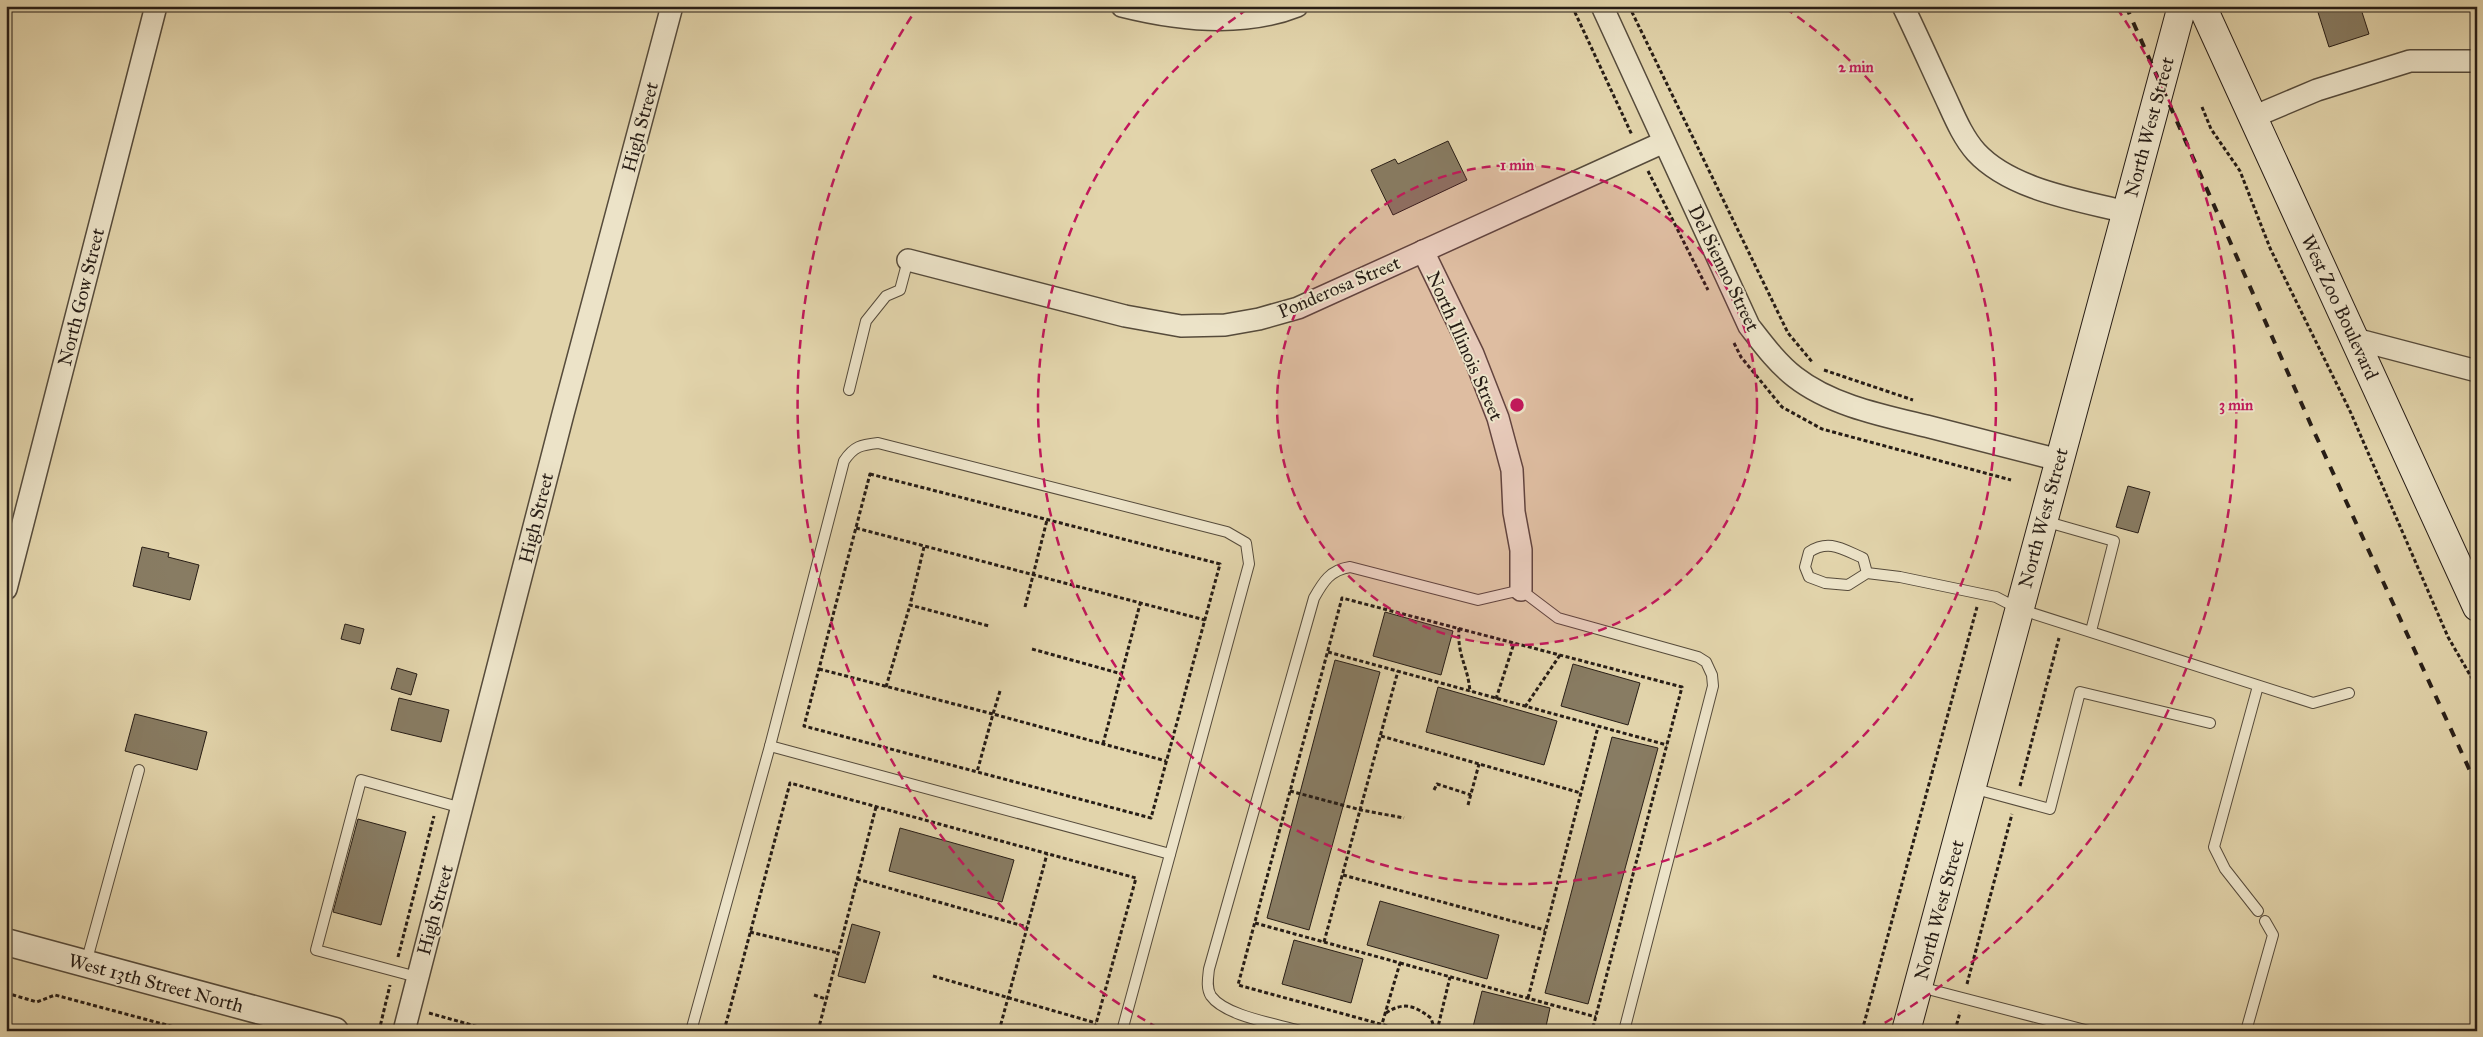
<svg xmlns="http://www.w3.org/2000/svg" width="2483" height="1037" viewBox="0 0 2483 1037" font-family="'IM FELL Great Primer',serif">
	<style>
		.building { fill: #887c63; stroke: #271d16 }
		.lines { fill: none; stroke-linecap: round; stroke-linejoin: round }
		.service-casing { stroke: #564b3b; stroke-width: 12 }
		.minor-casing { stroke: #564b3b; stroke-width: 24 }
		.tertiary-casing { stroke: #564b3b; stroke-width: 29 }
		.secondary-casing { stroke: #271d16; stroke-width: 30 }
		.path { stroke: #271d16; stroke-width: 3; stroke-dasharray: 4 2.5; stroke-linecap: butt }
		.service { stroke: #ece3c8; stroke-width: 10 }
		.minor { stroke: #ece3c8; stroke-width: 21 }
		.tertiary { stroke: #ece3c8; stroke-width: 26 }
		.secondary { stroke: #ece3c8; stroke-width: 28 }
		.rail { stroke: #271d16; stroke-width: 4; stroke-dasharray: 9 9; stroke-linecap: butt }
		.ring { fill: none; stroke: #c2185b; stroke-width: 2.5; stroke-dasharray: 9 6 }
		.labels { text-anchor: middle; dominant-baseline: central; stroke-width: 4; stroke-linejoin: round; paint-order: stroke }
		.street-label { font-size: 19px; fill: #271d16; stroke: #ece3c8 }
		.centre { fill: #c2185b; stroke: #ece3c8; stroke-width: 2.5 }
		.ring-label { font-size: 15px; text-anchor: middle; font-weight: bold; fill: #c2185b; stroke: #ece3c8; stroke-width: 4; stroke-linejoin: round; paint-order: stroke }
	</style>
	<rect width="100%" height="100%" fill="#e2d4ab"/>
	<filter id="stains"><feTurbulence type="fractalNoise" baseFrequency=".004" numOctaves="4"/><feColorMatrix values="0 0 0 0 .2 0 0 0 0 .09 0 0 0 0 .02 0 0 0 .5 -.17"/></filter>
	<radialGradient id="worn" r=".72"><stop offset=".6" stop-color="#630" stop-opacity="0"/><stop offset="1" stop-color="#630" stop-opacity=".3"/></radialGradient>
	<g class="building">
		<path d="M2316,6H2360L2369,34L2329,47Z"/>
		<path d="M1448,141L1467,180L1393,215L1371,170L1395,159L1398,164Z"/>
		<path d="M2128,486L2150,492L2138,533L2116,527Z"/>
		<path d="M142,547L169,553L168,557L199,565L190,600L133,586Z"/>
		<path d="M1385,612L1453,631L1441,675L1373,656Z"/>
		<path d="M345,624L364,629L360,644L341,639Z"/>
		<path d="M1335,660L1380,672L1309,930L1267,918Z"/>
		<path d="M1573,664L1640,683L1628,725L1561,706Z"/>
		<path d="M397,668L417,674L411,695L391,689Z"/>
		<path d="M1438,687L1557,721L1544,765L1426,732Z"/>
		<path d="M399,698L449,710L441,742L391,730Z"/>
		<path d="M135,714L207,732L197,770L125,751Z"/>
		<path d="M1612,737L1658,748L1588,1004L1545,993Z"/>
		<path d="M358,819L406,832L381,925L333,912Z"/>
		<path d="M900,828L1014,860L1002,902L889,871Z"/>
		<path d="M1380,901L1499,935L1487,979L1367,945Z"/>
		<path d="M852,924L880,932L865,983L838,976Z"/>
		<path d="M1294,940L1363,959L1351,1003L1282,984Z"/>
		<path d="M1482,991L1550,1008L1545,1031H1472Z"/>
	</g>
	<g class="lines">
		<defs>
			<g id="service">
				<path d="M849,390L866,321L886,296L900,290L908,260"/>
				<path d="M2044,521L2114,541L2091,631"/>
				<path d="M1867,573L1863,558C1842,549 1829,539 1809,552L1805,567L1809,577L1825,583L1848,585L1867,573L1900,577L1996,597L2019,609L2313,703L2349,693"/>
				<path d="M2258,686L2214,847L2225,869L2258,911"/>
				<path d="M770,746L1170,854"/>
				<path d="M1972,788L2050,809L2080,692L2210,723"/>
				<path d="M86,963L139,770"/>
				<path d="M417,977L316,950L361,780L462,808"/>
				<path d="M1920,987L2089,1031"/>
				<path d="M691,1031L770,746L844,461C854,446 861,445 878,443L1227,532L1246,543L1249,564L1122,1031"/>
				<path d="M1300,1031C1277,1024 1225,1016 1211,996C1206,988 1208,978 1209,969L1314,598C1323,582 1330,570 1350,567L1478,600L1521,590L1558,618L1698,657L1706,662L1712,675L1713,686L1624,1031"/>
				<path d="M2246,1031L2273,935L2265,921"/>
			</g>
			<g id="minor">
				<path d="M1122,6C1178,20 1242,28 1297,6"/>
				<path d="M1602,6L1749,326C1763,344 1777,363 1795,377C1832,406 1885,416 1930,427C1973,438 2016,449 2059,460"/>
				<path d="M1903,6C1917,35 1930,64 1943,92C1953,113 1961,135 1976,152C2011,190 2079,200 2126,212"/>
				<path d="M2253,117L2317,90L2410,61H2477"/>
				<path d="M1423,251L1473,354L1498,418L1512,470L1514,512L1521,550V590"/>
				<path d="M908,260L1125,316L1181,326L1225,325L1259,319L1298,308L1664,142"/>
				<path d="M2355,339L2477,371"/>
				<path d="M6,589L156,6"/>
				<path d="M404,1031L563,414L672,6"/>
			</g>
			<path id="tertiary" d="M6,942L335,1031"/>
			<g id="secondary">
				<path d="M2202,6L2477,607"/>
				<path d="M1906,1031L2182,6"/>
			</g>
		</defs>
		<use href="#service" class="service-casing"/>
		<use href="#minor" class="minor-casing"/>
		<use href="#tertiary" class="tertiary-casing"/>
		<use href="#secondary" class="secondary-casing"/>
		<g class="path">
			<path d="M1572,6L1632,135"/>
			<path d="M1629,6L1788,333L1813,363"/>
			<path d="M2202,107L2211,129L2240,171L2270,248L2350,411L2448,637L2477,687"/>
			<path d="M1648,171L1708,290"/>
			<path d="M1734,343L1741,357L1782,407L1822,429L2011,480"/>
			<path d="M1824,370L1913,400"/>
			<path d="M870,474L1220,564L1151,818L804,726Z"/>
			<path d="M856,528L1205,620"/>
			<path d="M924,547L910,605L989,626"/>
			<path d="M1025,607L1047,520"/>
			<path d="M1459,628C1457,657 1468,665 1470,692"/>
			<path d="M1032,649L1122,674"/>
			<path d="M1328,652L1667,745"/>
			<path d="M819,669L993,714L977,772"/>
			<path d="M886,687L910,605"/>
			<path d="M1000,691L993,714L1166,761"/>
			<path d="M1496,699L1514,643"/>
			<path d="M1525,707L1560,655"/>
			<path d="M1381,736L1581,793"/>
			<path d="M1103,744L1140,604"/>
			<path d="M2020,786L2059,638"/>
			<path d="M1434,790L1437,784L1471,795"/>
			<path d="M1290,791L1361,810L1404,818"/>
			<path d="M1468,805L1479,764"/>
			<path d="M1343,875L1545,930"/>
			<path d="M857,879L1027,927"/>
			<path d="M1255,923L1400,963L1382,1024"/>
			<path d="M750,932L838,953"/>
			<path d="M1324,942L1398,671"/>
			<path d="M398,957L434,816"/>
			<path d="M1400,963L1596,1017"/>
			<path d="M933,976L1096,1023"/>
			<path d="M1967,984L2012,814"/>
			<path d="M6,993L37,1002L55,995L189,1031"/>
			<path d="M814,995L826,999"/>
			<path d="M1528,998L1598,727"/>
			<path d="M429,1013L493,1031"/>
			<path d="M1386,1013C1404,1001 1415,1006 1431,1018L1435,1031"/>
			<path d="M819,1026L835,1031"/>
			<path d="M379,1031L390,985"/>
			<path d="M724,1031L790,783L1136,878L1094,1031"/>
			<path d="M818,1031L876,807"/>
			<path d="M999,1031L1047,854"/>
			<path d="M1406,1031L1238,985L1342,598L1682,687L1592,1031"/>
			<path d="M1437,1031L1450,977"/>
			<path d="M1862,1031L1977,607"/>
			<path d="M1955,1031L1960,1012"/>
		</g>
		<use href="#service" class="service"/>
		<use href="#minor" class="minor"/>
		<use href="#tertiary" class="tertiary"/>
		<use href="#secondary" class="secondary"/>
		<path class="rail" d="M2126,6L2311,425L2477,786"/>
	</g>
	<circle cx="1517" cy="405" r="240" fill="#c2185b" fill-opacity=".12"/>
	<g class="ring">
		<circle cx="1517" cy="405" r="240"/>
		<path d="M1785 8A479 479 0 1 1 1249 8"/>
		<path d="M1158 1028A719 719 0 0 1 917 8M2117 8A719 719 0 0 1 1876 1028"/>
	</g>
	<g class="labels">
		<g class="street-label">
			<text transform="translate(640 127) rotate(-75)">High Street</text>
			<text transform="translate(2149 127) rotate(-75)">North West Street</text>
			<text transform="translate(1724 268) rotate(64)">Del Sienno Street</text>
			<text transform="translate(1339 287) rotate(-23)">Ponderosa Street</text>
			<text transform="translate(81 297) rotate(-76)">North Gow Street</text>
			<text transform="translate(2340 307) rotate(65)">West Zoo Boulevard</text>
			<text transform="translate(1465 346) rotate(66)">North Illinois Street</text>
			<text transform="translate(536 518) rotate(-76)">High Street</text>
			<text transform="translate(2043 518) rotate(-75)">North West Street</text>
			<text transform="translate(435 910) rotate(-75)">High Street</text>
			<text transform="translate(1939 910) rotate(-75)">North West Street</text>
			<text transform="translate(156 983) rotate(15)">West 13th Street North</text>
		</g>
	</g>
	<circle cx="1517" cy="405" r="8" class="centre"/>
	<g class="ring-label">
		<text x="1856" y="72">2 min</text>
		<text x="1517" y="170">1 min</text>
		<text x="2236" y="410">3 min</text>
	</g>
	<rect width="2483" height="1037" fill="none" stroke="#e2d4ab" stroke-width="25"/>
	<rect x="8" y="8" width="2468" height="1022" fill="none" stroke="#271d16" stroke-width="2.5"/>
	<rect x="12" y="12" width="2458" height="1012" fill="none" stroke="#271d16"/>
	<rect width="100%" height="100%" filter="url(#stains)"/>
	<rect width="100%" height="100%" fill="url(#worn)"/>
</svg>
